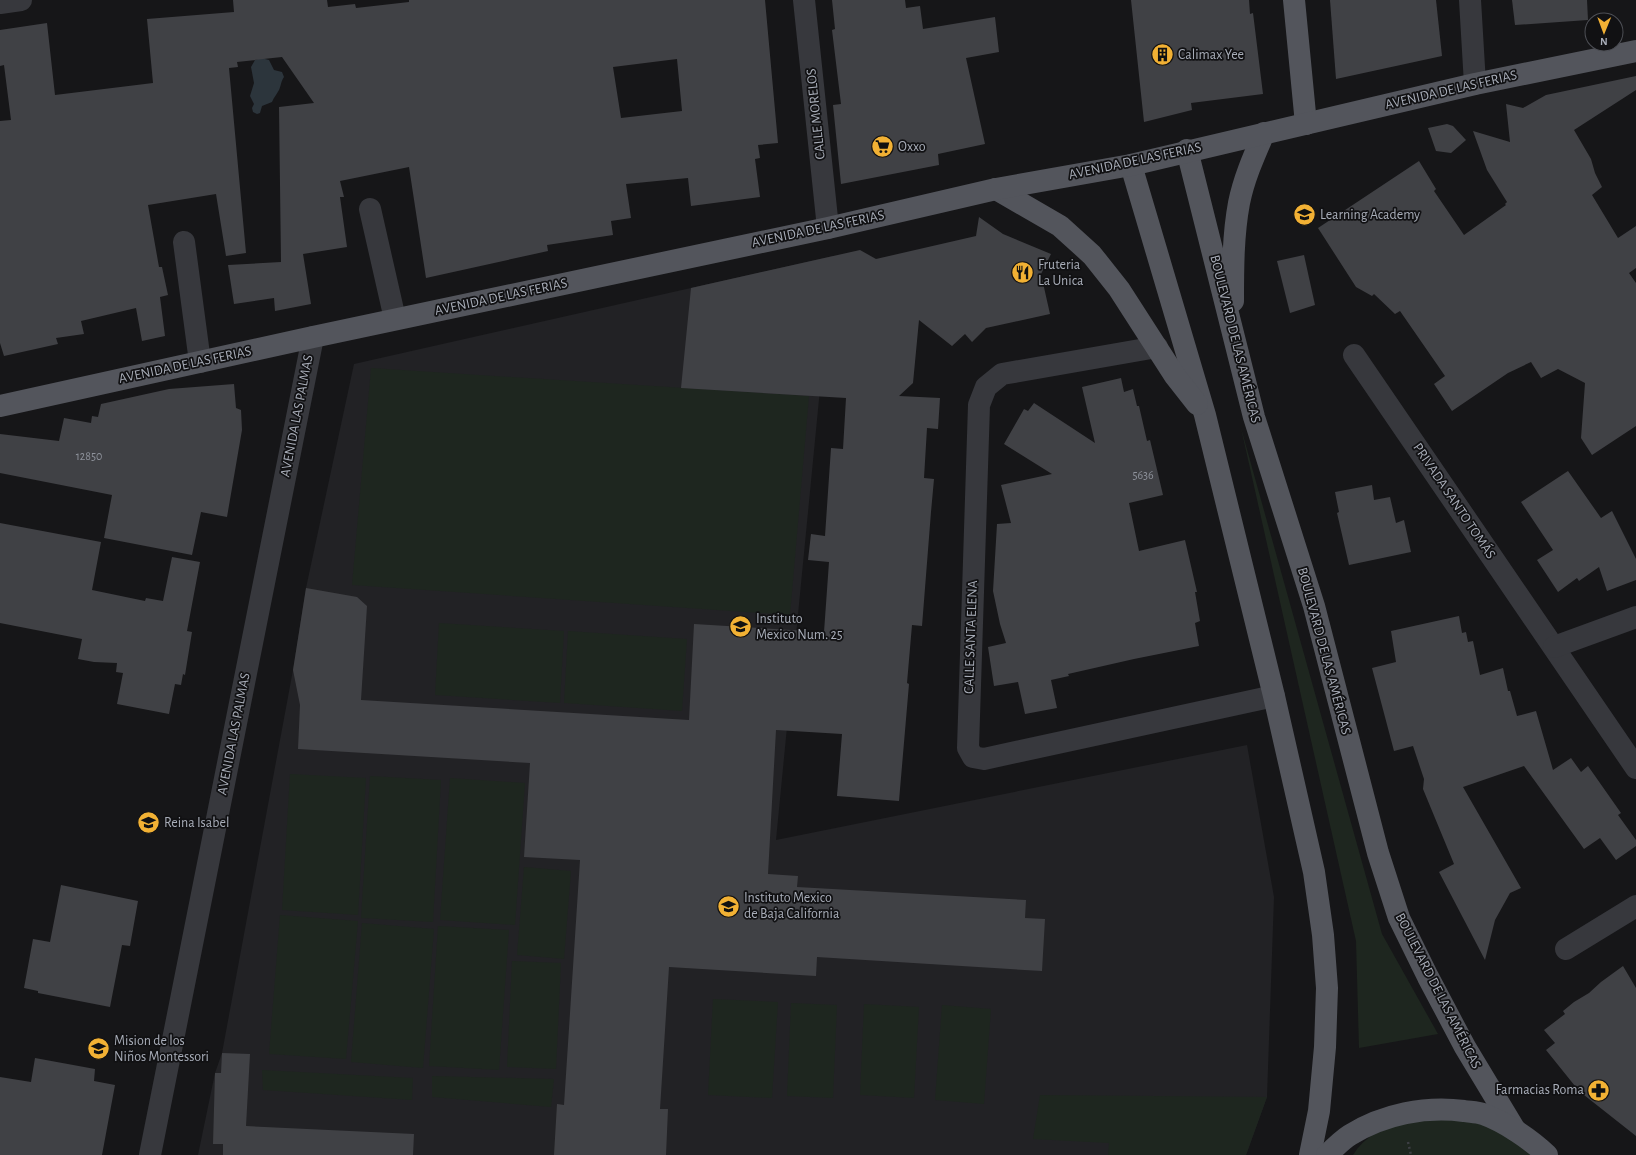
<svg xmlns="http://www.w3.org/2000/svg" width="1636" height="1155" viewBox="0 0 1636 1155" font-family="'Alegreya Sans',sans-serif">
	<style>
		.built { fill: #222225 }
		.green { fill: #1e261f }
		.water { fill: #2c353c }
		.building { fill: #404145; fill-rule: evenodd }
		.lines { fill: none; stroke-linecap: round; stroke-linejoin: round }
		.path { stroke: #3d3f44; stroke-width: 2.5; stroke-dasharray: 2 3; stroke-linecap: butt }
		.minor { stroke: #37383d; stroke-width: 22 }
		.major { stroke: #53555c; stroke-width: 22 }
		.labels { text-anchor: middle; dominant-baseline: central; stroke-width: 3.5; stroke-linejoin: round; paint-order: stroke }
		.number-label { font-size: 12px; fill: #8e929b }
		.poi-label { font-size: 14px; fill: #a8adb8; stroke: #111113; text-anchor: start }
		.street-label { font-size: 14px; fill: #a8adb8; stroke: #111113 }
	</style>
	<rect width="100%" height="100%" fill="#161618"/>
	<path class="built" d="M833,256L776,840L1247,745L1274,897L1267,1097L1246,1155H198L215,1073L222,1053L293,670L306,588L354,364Z"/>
	<g class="green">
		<path d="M371,368L809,396L790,615L352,585Z"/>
		<path d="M1241,428L1382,934L1438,1034L1359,1048L1356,941Z"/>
		<path d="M439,623L564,631L560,703L435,695Z"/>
		<path d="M568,631L687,639L682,711L564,703Z"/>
		<path d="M290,774L366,778L358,915L282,910Z"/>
		<path d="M370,776L441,780L433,922L361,918Z"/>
		<path d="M450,778L525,783L515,925L440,920Z"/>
		<path d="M524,867L571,871L564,959L517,955Z"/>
		<path d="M280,915L358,921L346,1059L269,1054Z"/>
		<path d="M362,923L434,929L423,1068L351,1062Z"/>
		<path d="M438,926L509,930L499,1070L429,1066Z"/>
		<path d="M512,961L561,963L556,1069L507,1067Z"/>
		<path d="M713,999L778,1002L772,1098L708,1095Z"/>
		<path d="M791,1003L837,1005L833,1098L787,1096Z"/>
		<path d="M864,1004L919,1007L914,1098L860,1095Z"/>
		<path d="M942,1005L991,1009L984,1104L935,1100Z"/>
		<path d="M262,1070L413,1078L412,1100L263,1090Z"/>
		<path d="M432,1076L554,1079L551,1107L432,1097Z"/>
		<path d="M1040,1095L1267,1097L1246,1155H1108L1109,1143L1033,1139Z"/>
		<path d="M1403,1116L1483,1121L1534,1155H1353C1364,1137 1384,1127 1403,1116Z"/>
	</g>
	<path class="water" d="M261,58L269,60L274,70L282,72L284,77C281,81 281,86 279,90C277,94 274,97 272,102L262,106L260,113L257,114L253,112L252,108L254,104L250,96L254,83L251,67L255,60Z"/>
	<g class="building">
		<path d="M233,0H327L328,7L355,4L356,8L409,2V0H765L778,143L758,145L760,158L755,159L760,197L691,206L688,178L626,184L631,218L611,221L613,235L547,245L548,251L426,278L409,167L340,181L344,197H340L347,247L303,254L311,304L275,311L274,298L234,304L228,265L281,262L279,107L314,103L282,57L237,62L238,67L229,68L246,253L226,256L216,194L148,205L159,267H162L168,295L160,297L165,336L142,341L136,308L81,321L84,334L56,338L58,344L4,356L0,343V121L11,120L4,65L0,66V30L47,23L55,95L153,83L147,19L234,12ZM677,59L682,111L621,118L613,67Z"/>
		<path d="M832,0H905L906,8L920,6L923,29L995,17L999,52L966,58L985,144L938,154L939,165L841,184L833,105L841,104L832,30L835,29Z"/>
		<path d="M1131,0H1249L1250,14L1253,13L1263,94L1191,103L1192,110L1144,122Z"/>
		<path d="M1330,0H1436L1442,56L1336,79Z"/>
		<path d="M1512,0H1587L1588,20L1515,25Z"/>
		<path d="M1636,76V90L1574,130L1591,159L1595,173L1602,187L1592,195L1618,238L1636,226V268L1629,273L1636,283V426L1592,455L1581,438L1585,383L1558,369L1541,378L1531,362L1508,373L1452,411L1434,384L1445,376L1400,311L1395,314L1374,294L1372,296L1356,287L1318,228L1419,161L1436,189L1434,191L1464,235L1506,205L1505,204L1507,202L1487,170L1473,131L1510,142L1506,104L1523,108L1546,95Z"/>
		<path d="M1447,124L1453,126L1466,140L1451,153L1436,151L1428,128Z"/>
		<path d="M979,217L1003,234L1051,254L1041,274L1050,314L986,328L972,342L965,334L952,346L919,320L913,383L899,396L940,398L938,429L927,428L924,478L934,479L931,512L922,626L912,625L907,683L909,684L899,801L837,796L842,734L776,730L768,874L798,876L797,887L1026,900L1025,918L1045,919L1042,971L817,957L816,976L669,967L660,1109H668L666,1155H554L557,1104L564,1105L580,860L524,857L530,763L298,749L300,705L293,670L306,588L357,597L367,606L361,700L689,720L694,624L824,632L829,562L808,560L811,534L825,536L831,448L843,449L846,398L681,388L691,288L860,250L876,259L976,236Z"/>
		<path d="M1304,255L1315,305L1290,313L1277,261Z"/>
		<path d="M1121,378L1124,392L1133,389L1137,406H1139L1147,441L1150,440L1163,495L1129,503L1139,551L1185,540L1197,592H1195L1200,621L1195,623L1199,646L1134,659L1068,674L1069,676L1051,680L1057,708L1025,714L1018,682L994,686L988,647L1006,643L1000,624L993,591L997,524L1011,523L1001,485L1052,474L1004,444L1024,409L1028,411L1034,403L1095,443L1082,387Z"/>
		<path d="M234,384L236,408L241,410L242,430L227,517L201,512L192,555L104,538L112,495L0,473V434L59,441L64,418L91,423L92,416L98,417L101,404L169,389Z"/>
		<path d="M1568,471L1601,518L1612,511L1636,559V580L1607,591L1599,567L1579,581L1577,578L1558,592L1537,560L1553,550L1521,502Z"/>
		<path d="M1372,485L1374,500L1390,497L1396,523L1404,520L1411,552L1349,565L1337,513L1339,512L1335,492Z"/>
		<path d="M0,523L101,542L92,590L145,601L146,598L163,601L172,557L200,562L187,631L192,632L185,675L183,674L181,685L175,684L169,714L117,704L123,673L116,672L117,663L94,662L78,659L82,639L0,623Z"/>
		<path d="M1459,616L1462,633L1466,632L1468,642L1473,641L1480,675L1503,668L1508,691H1510L1517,716L1536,711L1553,770L1571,758L1581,772L1588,766L1621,813L1618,815L1636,840V846L1616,860L1600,838L1584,849L1524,766L1463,787L1521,888L1510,893L1495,920L1485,960L1439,872L1454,864L1423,789L1424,779L1413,746L1394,751L1372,668L1396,662L1391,631Z"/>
		<path d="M61,885L138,901L130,946L122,945L110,1007L38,993V991L24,988L33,939L50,942Z"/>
		<path d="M1623,966L1636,988V1136L1579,1091L1546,1050L1555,1043L1544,1030L1565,1014L1563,1011L1574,1002L1589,993L1601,982Z"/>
		<path d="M222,1053L250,1054L246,1126L414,1134L413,1155H223V1144H213L215,1073H221Z"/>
		<path d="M35,1058L95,1069L94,1081L115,1085L102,1155H0V1077L31,1082Z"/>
	</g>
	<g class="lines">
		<path class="path" d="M1408,1142L1411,1155"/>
		<g class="minor">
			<path d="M804,0L828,228"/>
			<path d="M1470,0L1475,84"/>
			<path d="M0,3L21,0"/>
			<path d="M370,209L395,319"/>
			<path d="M184,242L200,362"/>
			<path d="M1157,347L1002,374L986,387L979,405L968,748L973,757L984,759L1274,696"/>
			<path d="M1354,355L1636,768"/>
			<path d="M1554,647L1636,617"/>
			<path d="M1566,949L1636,906"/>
			<path d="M150,1155L313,337"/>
		</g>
		<g class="major">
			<path d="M1294,0L1306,124"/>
			<path d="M1187,150L1254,417L1314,606L1378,853L1399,918L1428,977L1465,1047L1515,1130"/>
			<path d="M1131,165L1205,415L1274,696L1314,872L1323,935L1327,988L1325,1047L1319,1111L1310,1155"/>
			<path d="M996,189L1060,226L1092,255L1119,289L1175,376L1197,404"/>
			<path d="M1233,301C1233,269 1233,235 1239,203C1244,178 1254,156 1264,133"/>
			<path d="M0,406L313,337L828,228L996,189L1131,165L1475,84L1636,51"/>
			<path d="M1327,1155C1334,1148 1342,1140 1350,1135C1384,1114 1425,1106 1464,1111C1470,1112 1477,1112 1483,1114C1505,1122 1530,1139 1547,1155"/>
		</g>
	</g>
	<defs>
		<symbol id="building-disc" viewBox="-11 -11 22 22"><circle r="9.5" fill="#f2b134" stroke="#111113"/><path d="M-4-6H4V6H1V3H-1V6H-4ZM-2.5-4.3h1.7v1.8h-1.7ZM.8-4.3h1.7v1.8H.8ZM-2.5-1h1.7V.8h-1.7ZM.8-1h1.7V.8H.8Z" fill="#111"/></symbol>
		<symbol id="supermarket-disc" viewBox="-11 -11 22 22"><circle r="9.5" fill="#f2b134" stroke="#111113"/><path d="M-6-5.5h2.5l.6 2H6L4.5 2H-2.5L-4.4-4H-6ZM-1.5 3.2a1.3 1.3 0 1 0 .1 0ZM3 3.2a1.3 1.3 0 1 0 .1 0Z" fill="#111"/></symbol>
		<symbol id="school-disc" viewBox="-11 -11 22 22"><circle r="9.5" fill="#f2b134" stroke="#111113"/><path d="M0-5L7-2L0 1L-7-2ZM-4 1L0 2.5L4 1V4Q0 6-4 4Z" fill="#111"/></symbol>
		<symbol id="restaurant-disc" viewBox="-11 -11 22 22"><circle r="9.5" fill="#f2b134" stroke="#111113"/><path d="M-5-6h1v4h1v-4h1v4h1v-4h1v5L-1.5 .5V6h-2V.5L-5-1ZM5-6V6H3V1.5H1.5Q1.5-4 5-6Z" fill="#111"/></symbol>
		<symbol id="pharmacy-disc" viewBox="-11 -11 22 22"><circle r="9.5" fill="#f2b134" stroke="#111113"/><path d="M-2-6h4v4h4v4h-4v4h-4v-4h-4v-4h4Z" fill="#111"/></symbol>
	</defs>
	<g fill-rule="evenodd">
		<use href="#building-disc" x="1150" y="42" width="25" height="25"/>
		<use href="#supermarket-disc" x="870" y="134" width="25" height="25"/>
		<use href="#school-disc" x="1292" y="202" width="25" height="25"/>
		<use href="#restaurant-disc" x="1010" y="260" width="25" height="25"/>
		<use href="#school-disc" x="728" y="614" width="25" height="25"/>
		<use href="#school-disc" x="136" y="810" width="25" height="25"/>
		<use href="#school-disc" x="716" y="894" width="25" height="25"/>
		<use href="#school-disc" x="86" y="1036" width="25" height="25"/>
		<use href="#pharmacy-disc" x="1586" y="1078" width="25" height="25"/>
	</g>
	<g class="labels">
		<g class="number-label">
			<text x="89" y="456">12850</text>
			<text x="1143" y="475">5636</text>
		</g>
		<g class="poi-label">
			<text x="1178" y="55">Calimax Yee</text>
			<text x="898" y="147">Oxxo</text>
			<text x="1320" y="215">Learning Academy</text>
			<text x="1038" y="265">Fruteria<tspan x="1038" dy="16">La Unica</tspan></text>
			<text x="756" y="619">Instituto<tspan x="756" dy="16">Mexico Num. 25</tspan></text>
			<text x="164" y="823">Reina Isabel</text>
			<text x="744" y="898">Instituto Mexico<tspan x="744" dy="16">de Baja California</tspan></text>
			<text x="114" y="1041">Mision de los<tspan x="114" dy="16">Niños Montessori</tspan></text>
			<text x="1584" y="1090" text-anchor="end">Farmacias Roma</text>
		</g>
		<g class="street-label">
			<text transform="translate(1451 90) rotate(-13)">AVENIDA DE LAS FERIAS</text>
			<text transform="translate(816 114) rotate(-96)">CALLE MORELOS</text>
			<text transform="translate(1135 161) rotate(-12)">AVENIDA DE LAS FERIAS</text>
			<text transform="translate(818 229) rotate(-12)">AVENIDA DE LAS FERIAS</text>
			<text transform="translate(501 297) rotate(-12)">AVENIDA DE LAS FERIAS</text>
			<text transform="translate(1235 339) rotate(76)">BOULEVARD DE LAS AMÉRICAS</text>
			<text transform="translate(185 365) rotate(-12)">AVENIDA DE LAS FERIAS</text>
			<text transform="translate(297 416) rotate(-79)">AVENIDA LAS PALMAS</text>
			<text transform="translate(1454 501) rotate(56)">PRIVADA SANTO TOMÁS</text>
			<text transform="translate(971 637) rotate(-88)">CALLE SANTA ELENA</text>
			<text transform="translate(1324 651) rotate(75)">BOULEVARD DE LAS AMÉRICAS</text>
			<text transform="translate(234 734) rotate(-79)">AVENIDA LAS PALMAS</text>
			<text transform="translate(1438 991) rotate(63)">BOULEVARD DE LAS AMÉRICAS</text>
		</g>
	</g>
	<g transform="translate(1604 32) rotate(181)"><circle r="19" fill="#111113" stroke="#4d4f55"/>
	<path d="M0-3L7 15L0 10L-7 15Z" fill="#f2b134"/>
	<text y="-6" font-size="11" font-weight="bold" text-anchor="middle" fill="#a8adb8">N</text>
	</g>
</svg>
